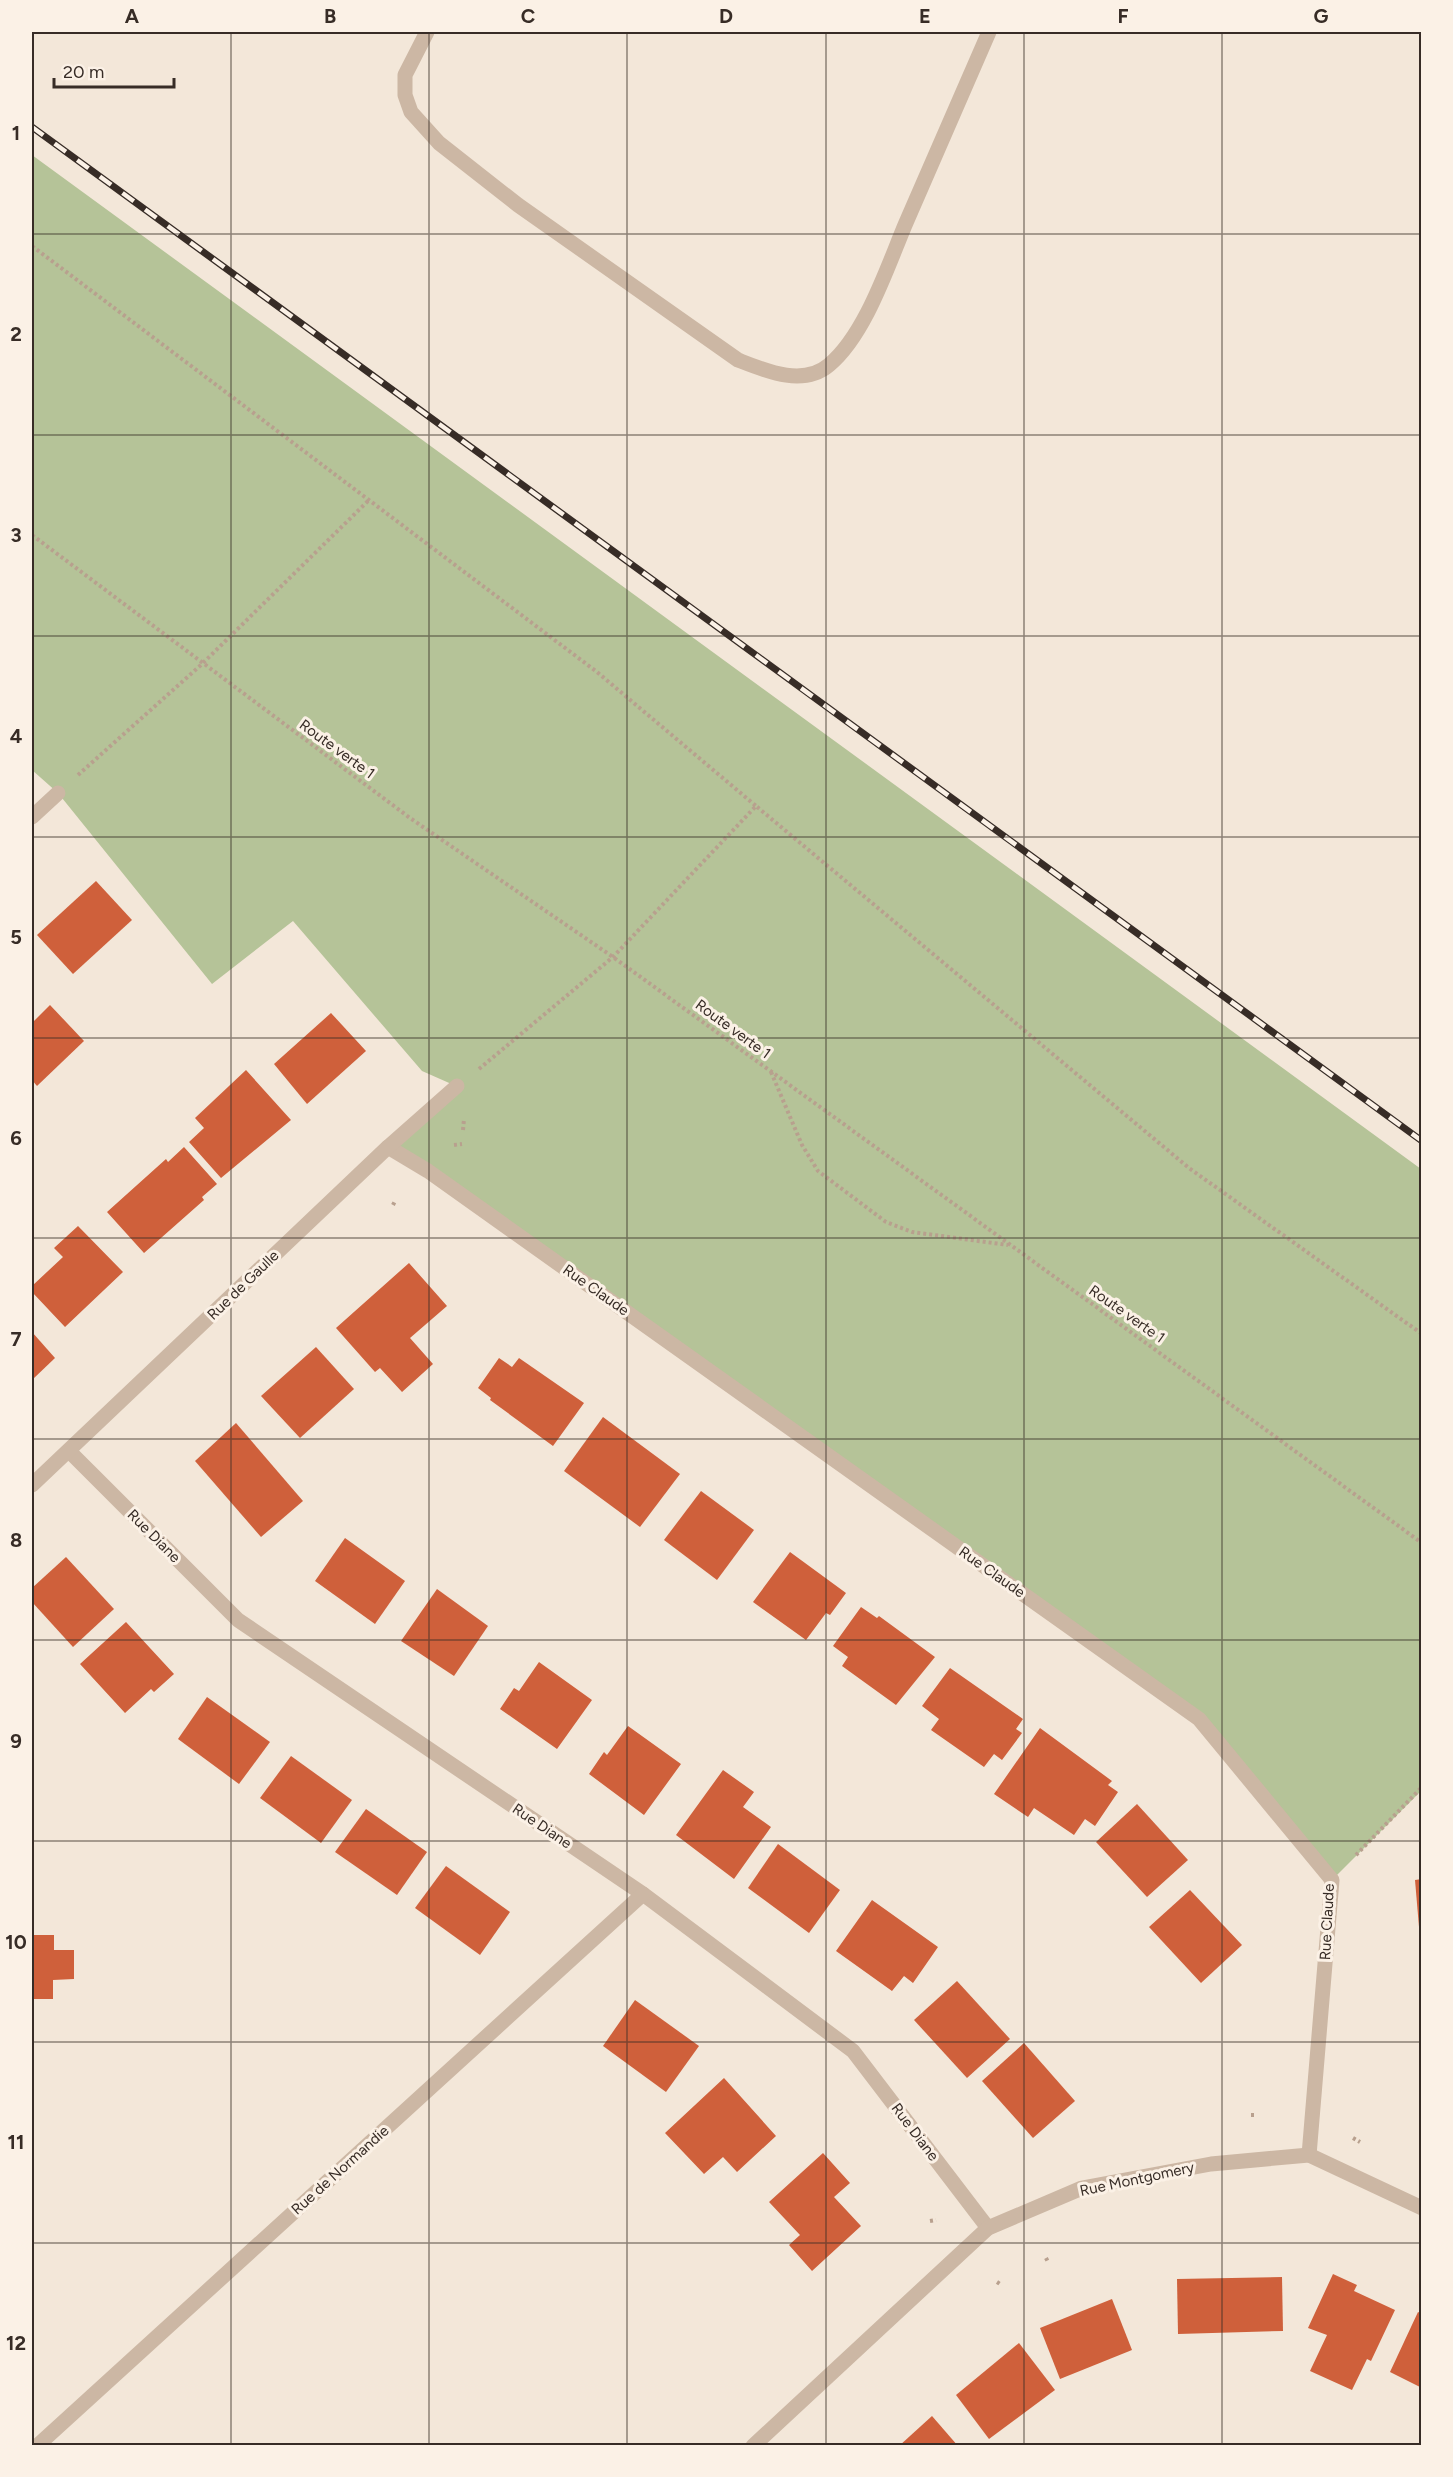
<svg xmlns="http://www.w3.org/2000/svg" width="1453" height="2477" viewBox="0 0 1453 2477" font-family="Figtree,sans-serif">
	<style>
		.green { fill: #b5c398 }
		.building { fill: #cf603b }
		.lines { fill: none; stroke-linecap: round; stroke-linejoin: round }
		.path { stroke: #b8a08e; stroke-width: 4; stroke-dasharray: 3 3; stroke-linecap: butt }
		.minor { stroke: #ccb7a4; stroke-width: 15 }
		.rail-casing { stroke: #372c26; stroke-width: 7 }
		.rail { stroke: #fbf1e6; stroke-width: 4.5; stroke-dasharray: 14; stroke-linecap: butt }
		.grid { fill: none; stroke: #372c26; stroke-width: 1.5; stroke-opacity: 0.55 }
		.labels { text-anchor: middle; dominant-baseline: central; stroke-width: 6; stroke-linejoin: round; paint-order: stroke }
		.street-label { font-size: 15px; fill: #372c26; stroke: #fbf1e6 }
		.neatline { fill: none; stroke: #372c26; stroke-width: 2 }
		.grid-label { font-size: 20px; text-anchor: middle; font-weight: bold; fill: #372c26 }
	</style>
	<rect width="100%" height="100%" fill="#f3e7d9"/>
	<path class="green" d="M32,155L1421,1169V1791L1332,1880L1198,1719L388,1147L456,1086L422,1071L293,921L212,984L58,793L32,770Z"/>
	<g class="building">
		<path d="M96,881L132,920L73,974L37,935Z"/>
		<path d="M50,1005L84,1041L37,1086L32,1080V1023Z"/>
		<path d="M331,1013L366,1051L307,1104L274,1064Z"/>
		<path d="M246,1070L291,1120L221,1178L189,1142L204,1128L195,1118Z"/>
		<path d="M184,1147L217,1184L202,1197L204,1200L144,1253L107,1212L166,1159L168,1162Z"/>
		<path d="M78,1226L123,1272L65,1327L32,1292V1286L63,1257L54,1248Z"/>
		<path d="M409,1263L447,1306L410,1338L433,1364L402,1392L380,1368L375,1372L336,1328Z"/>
		<path d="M32,1332L55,1358L32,1380Z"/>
		<path d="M316,1347L354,1389L300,1438L261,1396Z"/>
		<path d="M499,1358L512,1367L519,1358L584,1403L553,1446L490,1400L491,1398L478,1388Z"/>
		<path d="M603,1417L680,1474L640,1527L564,1471Z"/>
		<path d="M236,1423L303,1501L261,1537L195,1461Z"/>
		<path d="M701,1491L754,1530L717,1580L664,1540Z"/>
		<path d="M345,1538L405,1581L375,1624L315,1581Z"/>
		<path d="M790,1552L846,1593L830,1615L826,1613L806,1640L753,1602Z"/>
		<path d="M66,1557L114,1609L73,1647L32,1602V1588Z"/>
		<path d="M437,1589L488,1626L454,1676L401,1641Z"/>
		<path d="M861,1607L877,1618L879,1616L935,1657L896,1705L842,1666L848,1657L833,1646Z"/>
		<path d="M126,1622L174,1674L154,1692L151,1689L125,1713L80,1664Z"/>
		<path d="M539,1662L592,1700L557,1749L500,1709L514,1688L519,1691Z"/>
		<path d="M950,1668L1023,1719L1016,1729L1022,1733L1002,1760L994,1754L984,1767L931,1730L939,1719L922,1706Z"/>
		<path d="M207,1697L270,1742L239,1784L178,1739Z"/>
		<path d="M628,1726L681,1764L644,1815L589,1774L604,1752L607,1755Z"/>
		<path d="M1040,1728L1112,1781L1108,1785L1118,1792L1095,1826L1085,1819L1074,1835L1034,1808L1028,1817L994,1794Z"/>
		<path d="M291,1756L352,1800L321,1843L260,1798Z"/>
		<path d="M723,1770L754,1792L743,1807L771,1827L734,1879L676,1835Z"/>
		<path d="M1137,1804L1188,1860L1147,1897L1096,1842Z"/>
		<path d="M366,1809L427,1852L397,1895L335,1852Z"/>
		<path d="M778,1844L840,1890L809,1933L748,1888Z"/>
		<path d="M446,1866L510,1912L480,1955L415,1908Z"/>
		<path d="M1422,1879V1927H1419L1415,1880Z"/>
		<path d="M1190,1890L1242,1945L1201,1983L1149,1927Z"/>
		<path d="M872,1900L938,1947L913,1983L904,1976L892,1991L836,1951Z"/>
		<path d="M32,1935H54V1950H74V1979L53,1980V1999H32Z"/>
		<path d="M957,1981L1010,2039L967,2078L914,2020Z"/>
		<path d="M635,2000L699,2046L666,2092L603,2046Z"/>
		<path d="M1024,2043L1075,2101L1033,2138L982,2081Z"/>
		<path d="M724,2078L776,2136L737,2172L723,2157L704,2174L665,2133Z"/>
		<path d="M823,2153L850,2183L834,2197L861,2226L812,2271L789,2245L800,2235L769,2202Z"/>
		<path d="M1333,2274L1357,2285L1354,2291L1395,2310L1371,2361L1367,2359L1352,2390L1310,2371L1327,2335L1308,2328Z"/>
		<path d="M1282,2277L1283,2331L1178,2334L1177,2279Z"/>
		<path d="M1112,2299L1132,2350L1060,2379L1040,2328Z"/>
		<path d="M1418,2312L1422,2314V2388L1390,2372Z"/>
		<path d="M1019,2343L1055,2390L989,2439L956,2395Z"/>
		<path d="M932,2416L958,2446H899Z"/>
	</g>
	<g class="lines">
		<g class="path">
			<path d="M32,246L597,672L756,806"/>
			<path d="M32,535L410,818L613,957L1422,1543"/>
			<path d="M78,775L202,664L369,500"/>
			<path d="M479,1069L613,957L756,806L1189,1168L1422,1334"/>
			<path d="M771,1072L802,1145L818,1171L886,1222L912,1232L1008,1245"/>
			<path d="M463,1130L464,1119"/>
			<path d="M454,1145L462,1144"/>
			<path d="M393,1205L395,1201"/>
			<path d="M1356,1855L1422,1787"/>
			<path d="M1251,2115H1257"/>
			<path d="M1353,2138L1360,2142"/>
			<path d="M930,2221L936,2220"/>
			<path d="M1046,2258L1048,2262"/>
			<path d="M997,2282L1000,2284"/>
		</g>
		<g class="minor">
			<path d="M427,32L405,75V95L411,112L439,143L518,205L738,360C766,371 803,387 829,365C865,335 887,268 905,225C933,160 961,96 989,32"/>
			<path d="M32,817L58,793"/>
			<path d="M388,1147L428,1171L1199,1719L1332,1880L1309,2155"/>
			<path d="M69,1451L238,1620L643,1894L853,2051L988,2228"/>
			<path d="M32,1485L388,1147L457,1086"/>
			<path d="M37,2446L643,1894"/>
			<path d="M753,2446L988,2228L1082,2188L1211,2164L1309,2155L1422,2208"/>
		</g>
		<defs>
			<path id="rail" d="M32,127L1422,1141"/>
		</defs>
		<use href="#rail" class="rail-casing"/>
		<use href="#rail" class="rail"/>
	</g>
	<path class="grid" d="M231,32V2446M429,32V2446M627,32V2446M826,32V2446M1024,32V2446M1222,32V2446M32,234H1422M32,435H1422M32,636H1422M32,837H1422M32,1038H1422M32,1238H1422M32,1439H1422M32,1640H1422M32,1841H1422M32,2042H1422M32,2243H1422"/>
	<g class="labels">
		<g class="street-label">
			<text transform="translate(337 749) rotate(36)">Route verte 1</text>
			<text transform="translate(733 1029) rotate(36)">Route verte 1</text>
			<text transform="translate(243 1285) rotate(-44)">Rue de Gaulle</text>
			<text transform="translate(596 1290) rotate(35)">Rue Claude</text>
			<text transform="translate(1127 1314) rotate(35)">Route verte 1</text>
			<text transform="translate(154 1536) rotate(45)">Rue Diane</text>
			<text transform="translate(992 1572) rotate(35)">Rue Claude</text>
			<text transform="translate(542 1826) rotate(34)">Rue Diane</text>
			<text transform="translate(1327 1922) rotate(-87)">Rue Claude</text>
			<text transform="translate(915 2132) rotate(53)">Rue Diane</text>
			<text transform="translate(340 2170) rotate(-42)">Rue de Normandie</text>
			<text transform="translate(1137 2179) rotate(-12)">Rue Montgomery</text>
		</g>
	</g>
	<rect width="1453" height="2477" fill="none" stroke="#fbf1e6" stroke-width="66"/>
	<path d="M54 78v9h120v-9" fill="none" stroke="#372c26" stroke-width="3"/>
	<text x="63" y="78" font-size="18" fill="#372c26" stroke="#fbf1e6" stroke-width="4.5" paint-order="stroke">20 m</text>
	<rect x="33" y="33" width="1387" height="2411" class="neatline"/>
	<g class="grid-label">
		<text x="132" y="23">A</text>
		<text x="330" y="23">B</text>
		<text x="528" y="23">C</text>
		<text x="726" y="23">D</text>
		<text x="925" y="23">E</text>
		<text x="1123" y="23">F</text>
		<text x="1321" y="23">G</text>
		<text x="16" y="140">1</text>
		<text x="16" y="341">2</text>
		<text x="16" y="542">3</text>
		<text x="16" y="743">4</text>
		<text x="16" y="944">5</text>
		<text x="16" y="1145">6</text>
		<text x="16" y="1346">7</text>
		<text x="16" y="1547">8</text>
		<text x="16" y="1748">9</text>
		<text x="16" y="1949">10</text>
		<text x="16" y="2149">11</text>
		<text x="16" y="2350">12</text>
	</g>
</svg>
